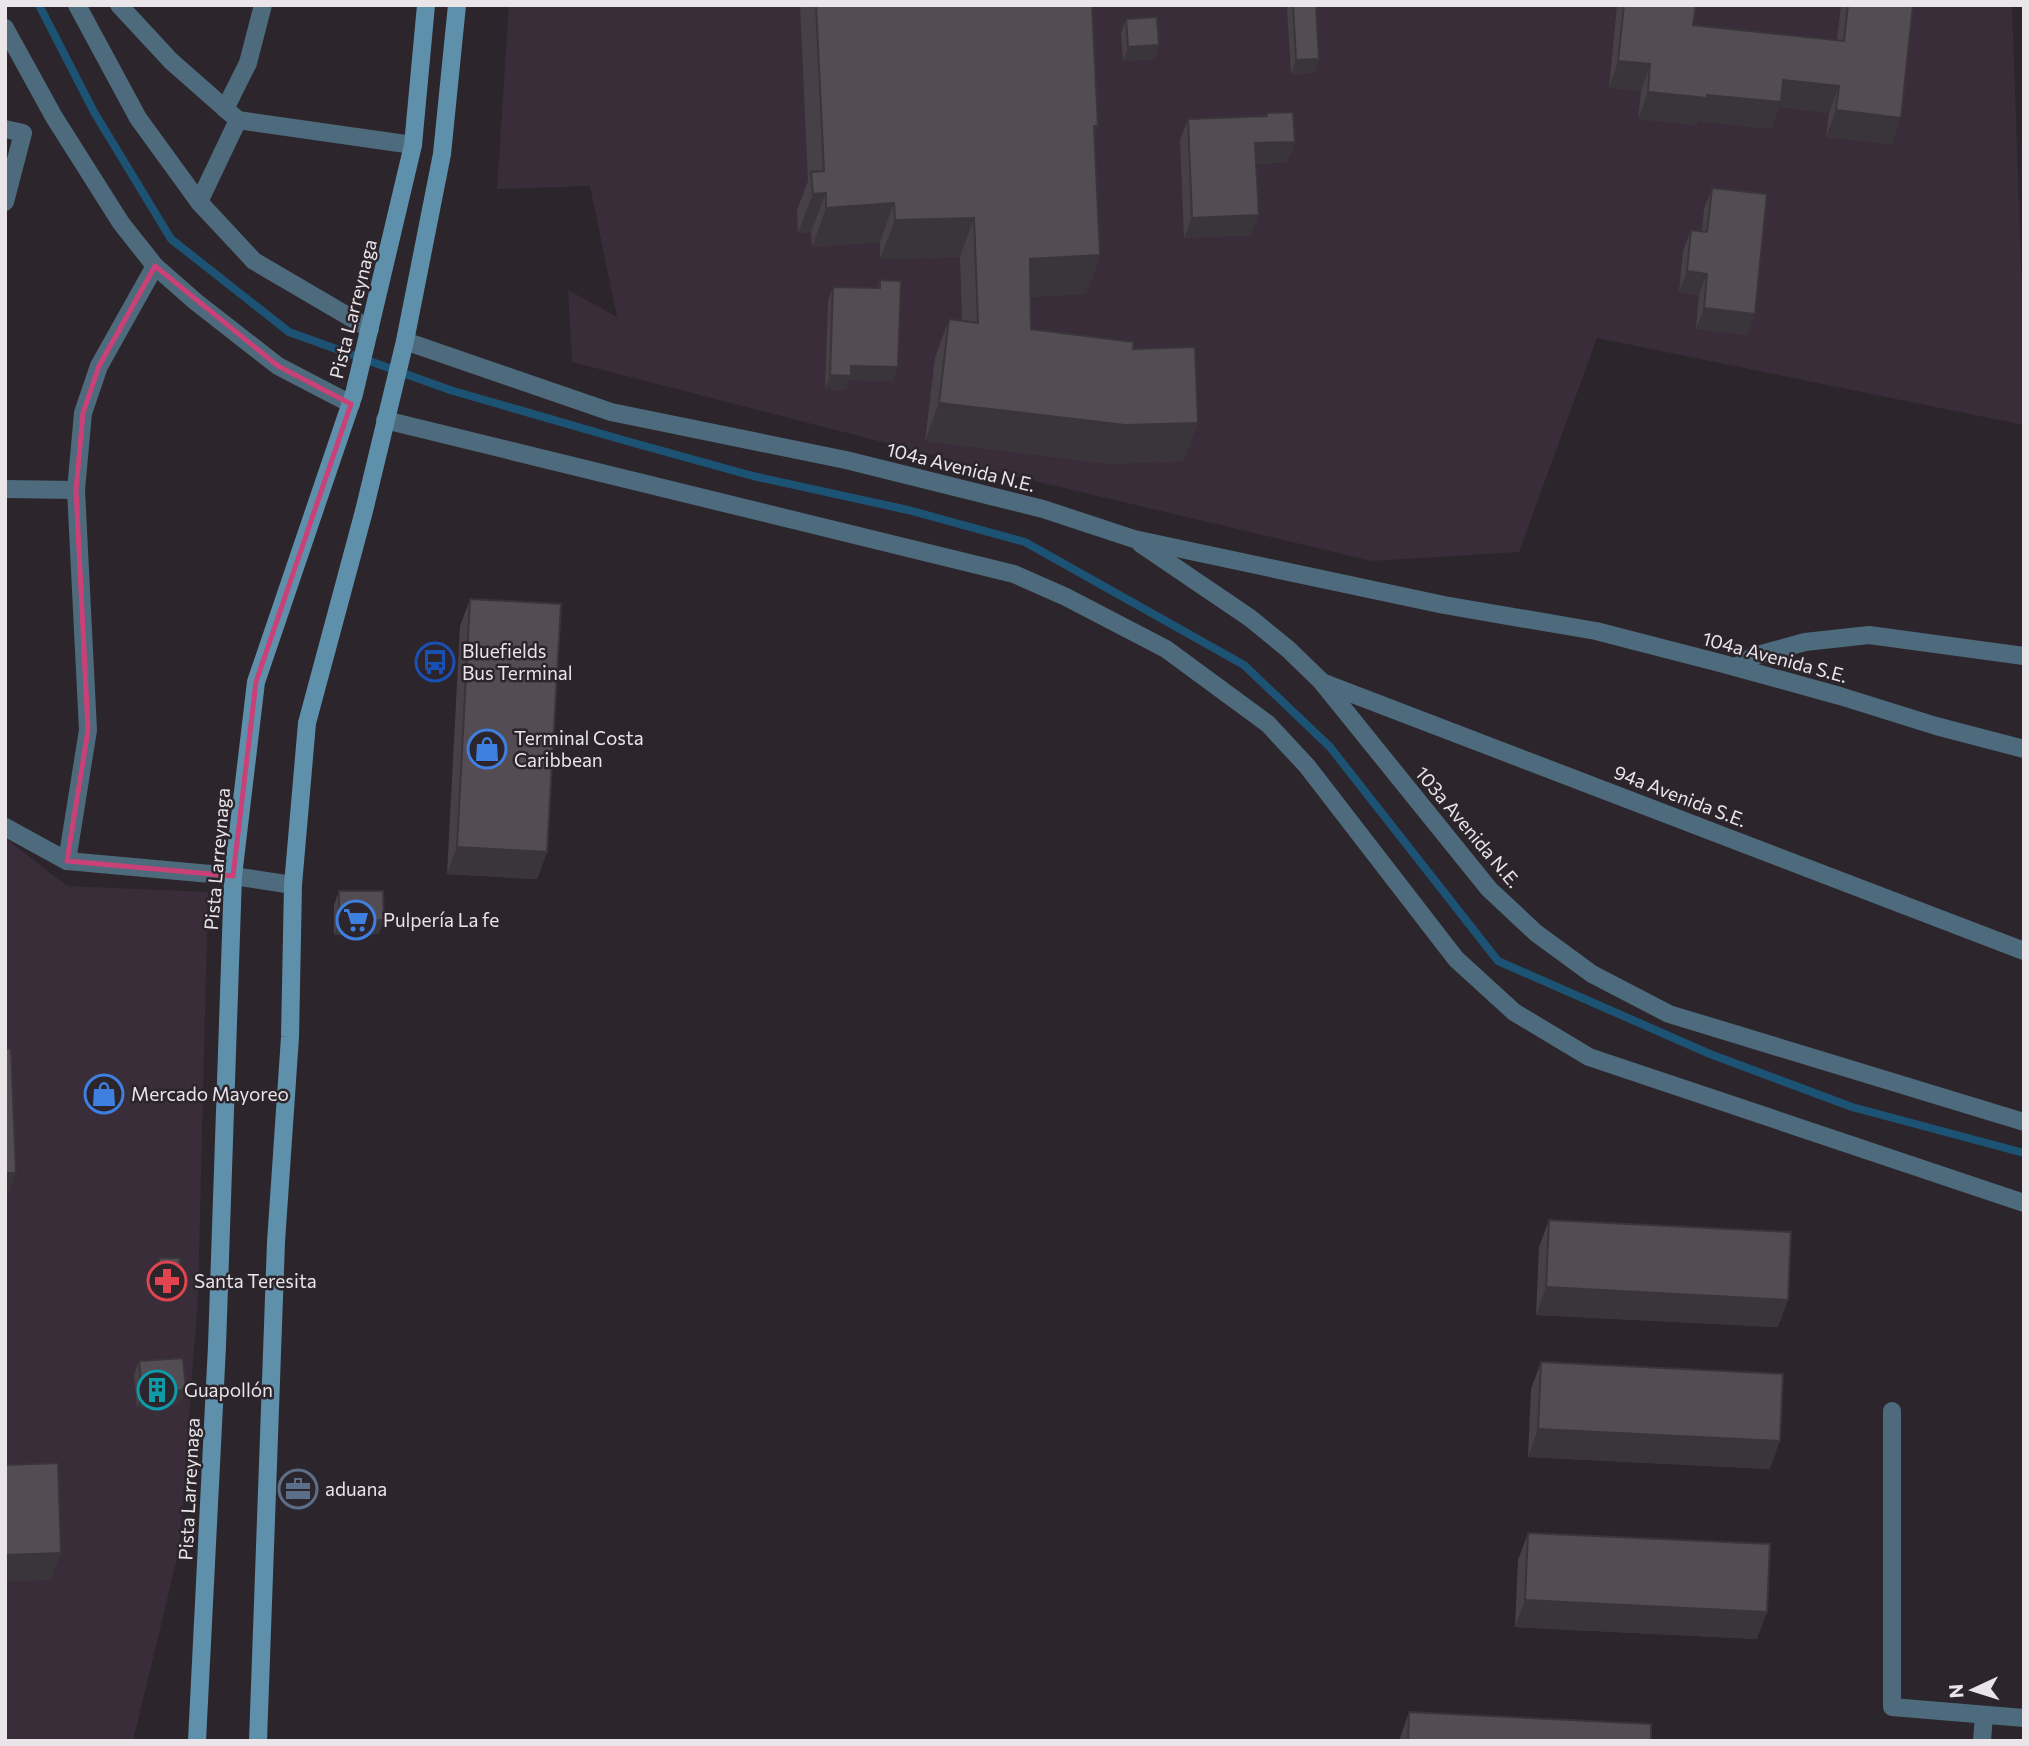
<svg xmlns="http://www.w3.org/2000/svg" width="2029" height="1746" font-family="Commissioner,sans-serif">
	<rect width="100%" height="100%" fill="#2c262c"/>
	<!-- built -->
	<g fill="#382d38">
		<path d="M509 5H2012L2024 350V425L1597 338 1519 552 1372 561 1018 477 572 362 568 290 617 317 590 186 497 189Z"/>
		<path d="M5 838 67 886 208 892 198 1296 179 1550 133 1741H5Z"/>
	</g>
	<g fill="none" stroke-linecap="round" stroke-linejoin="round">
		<!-- stream -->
		<path stroke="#1c5374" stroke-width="8" d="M39 5 94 112 171 239 289 332 450 390 623 440 753 476 908 510 1025 542 1244 665 1330 747 1498 961 1710 1054 1852 1107 2024 1153"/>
		<!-- street -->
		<g stroke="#4d6b7c" stroke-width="18">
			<path d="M77 5 138 118 199 202 254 261 370 329"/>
			<path d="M119 5 171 61 238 120 413 145"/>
			<path d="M5 28 54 117 121 223 155 266 196 302 278 366 351 404"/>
			<path d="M225 109 248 63 263 5"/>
			<path d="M5 129 23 133 5 202"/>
			<path d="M199 202 238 120"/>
			<path d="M405 341 611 412 846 460 1043 509 1134 539 1444 605 1596 631 1720 663 1840 696 1936 726 2024 749"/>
			<path d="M385 420 1014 574 1066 597 1166 649 1268 724 1307 766 1456 959 1514 1012 1589 1057 2024 1203"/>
			<path d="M5 489 76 490"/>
			<path d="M1141 544 1250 618 1288 649 1321 681 1489 889 1536 933 1592 974 1669 1014 2024 1122"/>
			<path d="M1736 667 1754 656 1805 642 1869 635 2024 656"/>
			<path d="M1324 683 2024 951"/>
			<path d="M5 827 67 861 233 876 293 885"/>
			<path d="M67 861 88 730 76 490 83 413 99 366 155 266"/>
			<path d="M1892 1411V1707L2024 1718"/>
			<path d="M1982 1741 1984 1715"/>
		</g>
		<!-- secondary -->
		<g stroke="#5f90ab" stroke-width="18">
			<path d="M197 1741 217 1346 233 876 256 682 354 394 413 145 426 5"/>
			<path d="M258 1741 276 1242 290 1037 293 885 307 723 364 511 405 341 442 154 457 5"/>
		</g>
	</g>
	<!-- wall -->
	<g fill="#474147">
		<path d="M800 5H1092L1098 126 1094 137 1100 255 1086 294 1030 297 1031 329 1133 349 1184 461 1111 464 925 441 935 358 949 319 962 321 960 257 880 259V242L812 247 811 232 798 233 797 210 808 181Z"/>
		<path d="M1288 5H1316L1319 59 1314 73 1291 74 1287 8Z"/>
		<path d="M1617 5H1696L1693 25 1837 40 1841 5H1913L1892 144 1826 137 1829 113 1779 107 1771 129 1698 121 1697 125 1638 119 1641 91 1609 88Z"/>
		<path d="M1126 19 1159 45 1154 59 1123 61 1121 33Z"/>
		<path d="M1267 113 1295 142 1287 162 1256 164 1251 235 1184 238 1180 140 1188 119 1266 116Z"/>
		<path d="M1712 188 1755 314 1747 335 1696 329 1699 295 1679 292 1683 251 1691 230 1702 232 1704 209Z"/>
		<path d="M880 280 893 381 849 380 846 390 825 389 828 301 833 287 877 288Z"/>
		<path d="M470 599 547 852 537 879 447 874 460 626Z"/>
		<path d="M339 891 379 934 334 935V905Z"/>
		<path d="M1549 1220 1778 1327 1536 1315 1539 1247Z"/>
		<path d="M159 1258 180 1291 178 1298 157 1297V1265Z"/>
		<path d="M139 1361 186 1390 180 1404 137 1407 134 1375Z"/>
		<path d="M1541 1362 1770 1469 1528 1457 1531 1389Z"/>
		<path d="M1528 1533 1757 1639 1515 1627 1518 1560Z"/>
		<path d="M1409 1712 1651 1741H1399Z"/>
	</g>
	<!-- shaded-wall -->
	<g fill="#3a353a">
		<path d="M1159 45 1154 59 1123 61 1128 47Z"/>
		<path d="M1319 59 1314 73 1291 74 1296 60Z"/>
		<path d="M1618 61 1650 64 1641 91 1609 88Z"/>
		<path d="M1783 80 1839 86 1829 113 1779 107 1771 129 1698 121 1697 125 1638 119 1648 92 1707 95Z"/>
		<path d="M1836 110 1901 118 1892 144 1826 137Z"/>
		<path d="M1094 126H1098L1084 165Z"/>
		<path d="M1295 142 1287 162 1248 164 1255 143Z"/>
		<path d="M826 193 811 232 798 233 813 194Z"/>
		<path d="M894 203 880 242 812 247 826 208Z"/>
		<path d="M1259 215 1251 235 1184 238 1192 218Z"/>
		<path d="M974 218 960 257 880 259 895 220Z"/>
		<path d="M1100 255 1086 294 1016 298 1030 259Z"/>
		<path d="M1687 271 1707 274 1699 295 1679 292Z"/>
		<path d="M1704 308 1755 314 1747 335 1696 329Z"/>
		<path d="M851 366 898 367 893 381 849 380 846 390 825 389 830 375Z"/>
		<path d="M939 403 1198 423 1184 461 1111 464 925 441Z"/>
		<path d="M457 847 547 852 537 879 447 874Z"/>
		<path d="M384 920 379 934 334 935 339 921Z"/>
		<path d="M5 1173H16L6 1200Z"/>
		<path d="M1546 1287 1788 1300 1778 1327 1536 1315Z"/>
		<path d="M159 1290 180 1291 178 1298 157 1297Z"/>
		<path d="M186 1390 180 1404 137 1407 142 1393Z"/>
		<path d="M1538 1429 1780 1441 1770 1469 1528 1457Z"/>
		<path d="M61 1553 51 1580 5 1582V1555Z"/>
		<path d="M1525 1600 1767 1612 1757 1639 1515 1627Z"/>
	</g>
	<!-- building -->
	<g fill="#534c53" stroke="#3a353a" stroke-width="2">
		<path d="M816 5H1092L1098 126H1094L1100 255 1030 259 1031 329 1134 342 1133 349 1195 347 1198 423 1125 425 939 403 949 319 978 323 974 218 895 220 894 203 826 208V193L813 194 811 172 824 171Z"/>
		<path d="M1293 5H1316L1319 59 1296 60Z"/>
		<path d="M1624 5H1696L1693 25 1844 41 1848 5H1913L1901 118 1836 110 1839 86 1783 80 1781 102 1707 95V98L1648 92 1650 64 1618 61Z"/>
		<path d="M1157 17 1159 45 1128 47 1126 19Z"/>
		<path d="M1293 112 1295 142 1255 143 1259 215 1192 218 1188 119 1267 116V113Z"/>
		<path d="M1712 188 1767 194 1755 314 1704 308 1707 274 1687 271 1691 230 1707 232Z"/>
		<path d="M880 280 901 281 898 367 851 366V376L830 375 833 287 880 288Z"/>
		<path d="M470 599 561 604 547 852 457 847Z"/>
		<path d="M339 891H383L384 920 339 921Z"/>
		<path d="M5 1049H11L16 1173H5Z"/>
		<path d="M1549 1220 1791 1232 1788 1300 1546 1287Z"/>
		<path d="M159 1258H180V1291L159 1290Z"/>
		<path d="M183 1358 186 1390 142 1393 139 1361Z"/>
		<path d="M1541 1362 1783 1374 1780 1441 1538 1429Z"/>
		<path d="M58 1463 61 1553 5 1555V1465Z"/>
		<path d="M1528 1533 1770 1544 1767 1612 1525 1600Z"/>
		<path d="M1409 1712 1651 1724V1741H1408Z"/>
	</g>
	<!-- marked area -->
	<path fill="none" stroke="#ca4177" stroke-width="5" stroke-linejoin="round" d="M155 266 278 366 351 404 256 682 233 876 67 861 88 730 76 490 83 413 99 366Z"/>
	<!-- icons -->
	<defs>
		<symbol id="bus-ring" viewBox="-11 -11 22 22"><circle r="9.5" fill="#2c262c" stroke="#1a4fb4" stroke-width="1.5"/><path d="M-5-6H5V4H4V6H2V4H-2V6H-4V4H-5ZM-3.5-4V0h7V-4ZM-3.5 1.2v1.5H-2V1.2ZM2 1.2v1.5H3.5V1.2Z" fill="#1a4fb4"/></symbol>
		<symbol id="shop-ring" viewBox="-11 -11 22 22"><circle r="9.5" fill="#2c262c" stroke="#3f7fe0" stroke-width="1.5"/><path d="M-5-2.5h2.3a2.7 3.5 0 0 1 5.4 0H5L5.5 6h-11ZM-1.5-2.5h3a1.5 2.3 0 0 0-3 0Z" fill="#3f7fe0"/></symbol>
		<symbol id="supermarket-ring" viewBox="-11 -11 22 22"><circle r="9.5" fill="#2c262c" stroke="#3f7fe0" stroke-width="1.5"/><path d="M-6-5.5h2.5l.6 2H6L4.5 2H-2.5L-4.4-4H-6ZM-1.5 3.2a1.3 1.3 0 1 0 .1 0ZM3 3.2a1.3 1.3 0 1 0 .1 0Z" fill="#3f7fe0"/></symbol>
		<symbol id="pharmacy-ring" viewBox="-11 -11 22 22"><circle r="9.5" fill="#2c262c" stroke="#e0444e" stroke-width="1.5"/><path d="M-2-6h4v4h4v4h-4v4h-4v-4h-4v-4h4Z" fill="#e0444e"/></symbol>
		<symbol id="building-ring" viewBox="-11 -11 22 22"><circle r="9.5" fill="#2c262c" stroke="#0f9aa8" stroke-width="1.5"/><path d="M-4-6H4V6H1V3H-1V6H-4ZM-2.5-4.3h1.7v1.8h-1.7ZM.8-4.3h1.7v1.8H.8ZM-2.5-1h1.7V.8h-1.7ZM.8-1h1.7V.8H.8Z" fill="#0f9aa8"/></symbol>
		<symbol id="office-ring" viewBox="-11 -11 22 22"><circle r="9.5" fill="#2c262c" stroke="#5c6f8a" stroke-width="1.5"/><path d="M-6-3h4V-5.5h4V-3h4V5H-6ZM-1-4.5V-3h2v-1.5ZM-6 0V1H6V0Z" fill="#5c6f8a"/></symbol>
	</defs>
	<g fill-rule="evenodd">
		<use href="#bus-ring" x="413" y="640" width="44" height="44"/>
		<use href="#shop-ring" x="465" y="727" width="44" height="44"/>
		<use href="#supermarket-ring" x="334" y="898" width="44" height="44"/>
		<use href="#shop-ring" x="82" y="1072" width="44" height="44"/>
		<use href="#pharmacy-ring" x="145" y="1259" width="44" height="44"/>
		<use href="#building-ring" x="135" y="1368" width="44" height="44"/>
		<use href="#office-ring" x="276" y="1467" width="44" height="44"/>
	</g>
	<g text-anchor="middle" stroke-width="5" stroke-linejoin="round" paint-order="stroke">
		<!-- street labels -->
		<g font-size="19" fill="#e9e5e9" stroke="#2c262c">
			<text transform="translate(353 309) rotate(-76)" y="7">Pista Larreynaga</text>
			<text transform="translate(961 467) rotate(14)" y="7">104a Avenida N.E.</text>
			<text transform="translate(1775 657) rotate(15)" y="7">104a Avenida S.E.</text>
			<text transform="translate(1680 796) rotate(21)" y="7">94a Avenida S.E.</text>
			<text transform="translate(1468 827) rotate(50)" y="7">103a Avenida N.E.</text>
			<text transform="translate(217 859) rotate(-85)" y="7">Pista Larreynaga</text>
			<text transform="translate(189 1489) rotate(-87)" y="7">Pista Larreynaga</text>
		</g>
		<!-- poi labels -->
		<g font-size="19" fill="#e9e5e9" stroke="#2c262c" text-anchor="start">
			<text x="462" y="658">Bluefields<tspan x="462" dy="22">Bus Terminal</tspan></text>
			<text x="514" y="745">Terminal Costa<tspan x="514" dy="22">Caribbean</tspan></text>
			<text x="383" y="927">Pulpería La fe</text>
			<text x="131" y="1101">Mercado Mayoreo</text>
			<text x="194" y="1288">Santa Teresita</text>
			<text x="184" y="1397">Guapollón</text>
			<text x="325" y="1496">aduana</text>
		</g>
	</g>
	<!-- border -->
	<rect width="2029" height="1746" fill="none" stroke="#e9e5e9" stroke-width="14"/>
	<!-- north arrow -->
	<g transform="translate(1973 1690) rotate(266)" stroke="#2c262c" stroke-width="5" paint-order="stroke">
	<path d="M0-5L12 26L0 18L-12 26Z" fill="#e9e5e9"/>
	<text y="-10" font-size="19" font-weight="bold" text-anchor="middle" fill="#e9e5e9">N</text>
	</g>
</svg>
